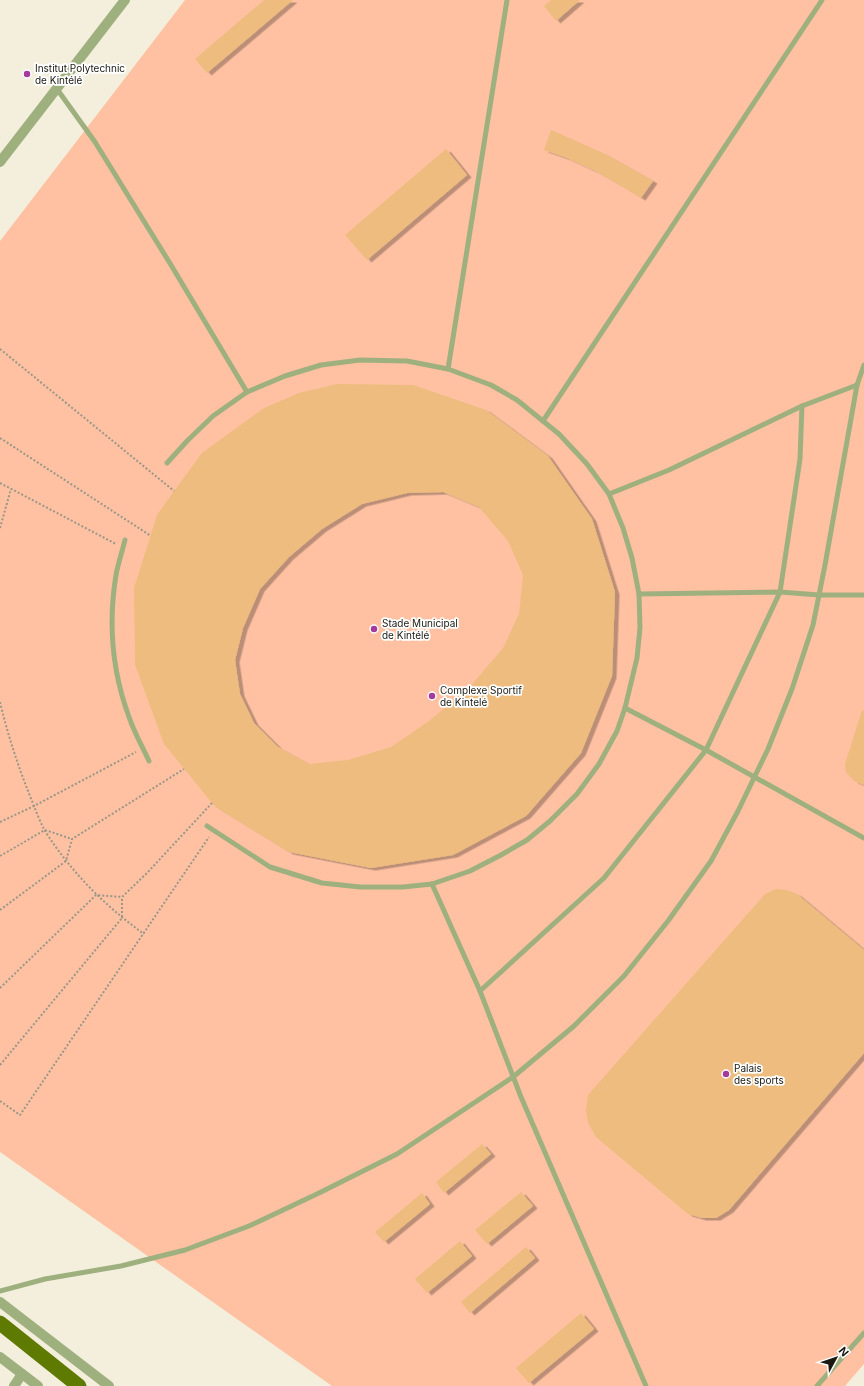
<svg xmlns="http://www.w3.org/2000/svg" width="864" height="1386" font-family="Inter,sans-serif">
	<defs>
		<filter id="shadow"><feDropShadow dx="4.5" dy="2.5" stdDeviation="0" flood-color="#0004"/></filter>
	</defs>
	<rect width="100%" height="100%" fill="#f3efdc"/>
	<!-- green -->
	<path fill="#ffc1a2" d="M185 0H864V1364L845 1386H332L0 1152V241Z"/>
	<!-- building -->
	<g fill="#edbc7e" fill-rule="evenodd" filter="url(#shadow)">
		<path d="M264 0H293L207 73 195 59Z"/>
		<path d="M551 0H580L556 21 544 6Z"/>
		<path d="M551 130 605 154 653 181 641 198 620 185 595 171 567 158 544 150Z"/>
		<path d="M446 149 467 175 367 260 345 235Z"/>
		<path d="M337 384 413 385 486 410 548 456 592 519 615 592 612 676 581 753 526 816 453 855 371 868 289 852 217 808 212 803 164 744 135 665 134 588 157 515 174 491 202 453 264 408 299 393ZM443 492 479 507 508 541 523 575 519 614 503 648 469 688 429 721 391 747 348 760 309 764 278 747 254 723 240 694 235 660 243 628 260 589 289 557 322 529 362 504 407 493Z"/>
		<path d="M862 710 864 711V785L854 781 846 772 845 764Z"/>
		<path d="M776 889 787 890 797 894 864 950V1053L729 1210 716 1218H702L688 1214 596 1137 588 1123 586 1110 588 1095 765 894Z"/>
		<path d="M482 1144 491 1154 444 1193 436 1182Z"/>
		<path d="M521 1192 533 1206 487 1244 475 1230Z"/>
		<path d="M422 1193 430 1204 384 1242 375 1232Z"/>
		<path d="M460 1241 472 1256 427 1293 415 1279Z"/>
		<path d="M526 1247 535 1258 470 1313 461 1302Z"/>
		<path d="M581 1313 594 1329 529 1383 516 1368Z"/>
	</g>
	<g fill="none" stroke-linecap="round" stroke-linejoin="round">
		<!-- path -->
		<g stroke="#999788" stroke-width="2" stroke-dasharray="2 2" stroke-linecap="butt">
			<path d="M0 349 174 491"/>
			<path d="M0 438 151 536"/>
			<path d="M0 483 116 544"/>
			<path d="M0 528 11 489"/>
			<path d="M0 702C8 736 19 769 32 801 36 811 40 822 45 831 71 872 105 906 144 934"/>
			<path d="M0 822 34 806 136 752"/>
			<path d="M0 856 45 830 72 839"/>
			<path d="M0 910 66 861 72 839 184 769"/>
			<path d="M0 988 96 895 122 897 147 873 212 803"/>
			<path d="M0 1065 122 918V897"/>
			<path d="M0 1101 20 1115 209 837"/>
		</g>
		<!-- service -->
		<g stroke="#9fb07f" stroke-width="5">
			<path d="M57 89 95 142 171 265 247 392"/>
			<path d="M448 369 507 0"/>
			<path d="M543 421 822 0"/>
			<path d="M167 463 188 440 213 416 247 392 285 376 321 365 360 360 407 361 448 369 491 385 517 400 559 434 587 464 609 494 623 528 632 558 639 594 640 628 637 658 625 708 617 731 599 764 577 794 550 821 527 840 501 855 470 871 432 884 403 887H360L322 883 270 867 207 826"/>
			<path d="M609 494 669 470 802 406 857 385"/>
			<path d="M125 540C122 552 118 564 116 575 108 624 112 671 129 717 134 732 142 746 149 761"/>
			<path d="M639 594 780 592 819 595H864"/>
			<path d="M625 708 706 750 864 838"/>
			<path d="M432 884 480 991 521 1097 646 1386"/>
			<path d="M480 991 604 878 706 750 780 592 800 459 802 406"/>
			<path d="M0 1291 45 1279 121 1266 185 1250 249 1226 319 1193 397 1154 513 1077 574 1026 624 976 668 921 711 861 738 811 768 749 792 689 813 625 825 565 857 385 864 365"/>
			<path d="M817 1386 864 1333"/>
		</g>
		<!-- minor -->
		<g stroke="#9fb07f" stroke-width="10">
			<path d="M0 162 125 0"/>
			<path d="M0 1302 109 1386"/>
			<path d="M0 1357 38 1386"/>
			<path d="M14 1386 22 1374"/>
		</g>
		<!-- primary -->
		<path stroke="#5e7a00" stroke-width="15" d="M0 1323 79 1386"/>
	</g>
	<!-- markers -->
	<g fill="#a33a9c" stroke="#fff" stroke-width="1.5">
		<circle cx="27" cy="74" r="4"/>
		<circle cx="374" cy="629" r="4"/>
		<circle cx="432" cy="696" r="4"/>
		<circle cx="726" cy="1074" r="4"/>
	</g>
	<g text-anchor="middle" stroke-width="3.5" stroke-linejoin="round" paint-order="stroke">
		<!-- poi labels -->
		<g font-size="10" fill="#191811" stroke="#fff" text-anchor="start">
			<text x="35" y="72">Institut Polytechnic<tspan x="35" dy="12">de Kintélé</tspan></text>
			<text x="382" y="627">Stade Municipal<tspan x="382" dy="12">de Kintélé</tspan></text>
			<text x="440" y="694">Complexe Sportif<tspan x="440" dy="12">de Kintelé</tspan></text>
			<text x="734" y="1072">Palais<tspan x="734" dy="12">des sports</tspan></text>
		</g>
	</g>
	<!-- north arrow -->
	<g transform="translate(836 1358) rotate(50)" stroke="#ffffff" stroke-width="3" paint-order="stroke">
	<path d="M0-3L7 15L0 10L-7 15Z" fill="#191811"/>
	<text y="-6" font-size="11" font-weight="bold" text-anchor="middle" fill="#191811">N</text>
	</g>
</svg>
